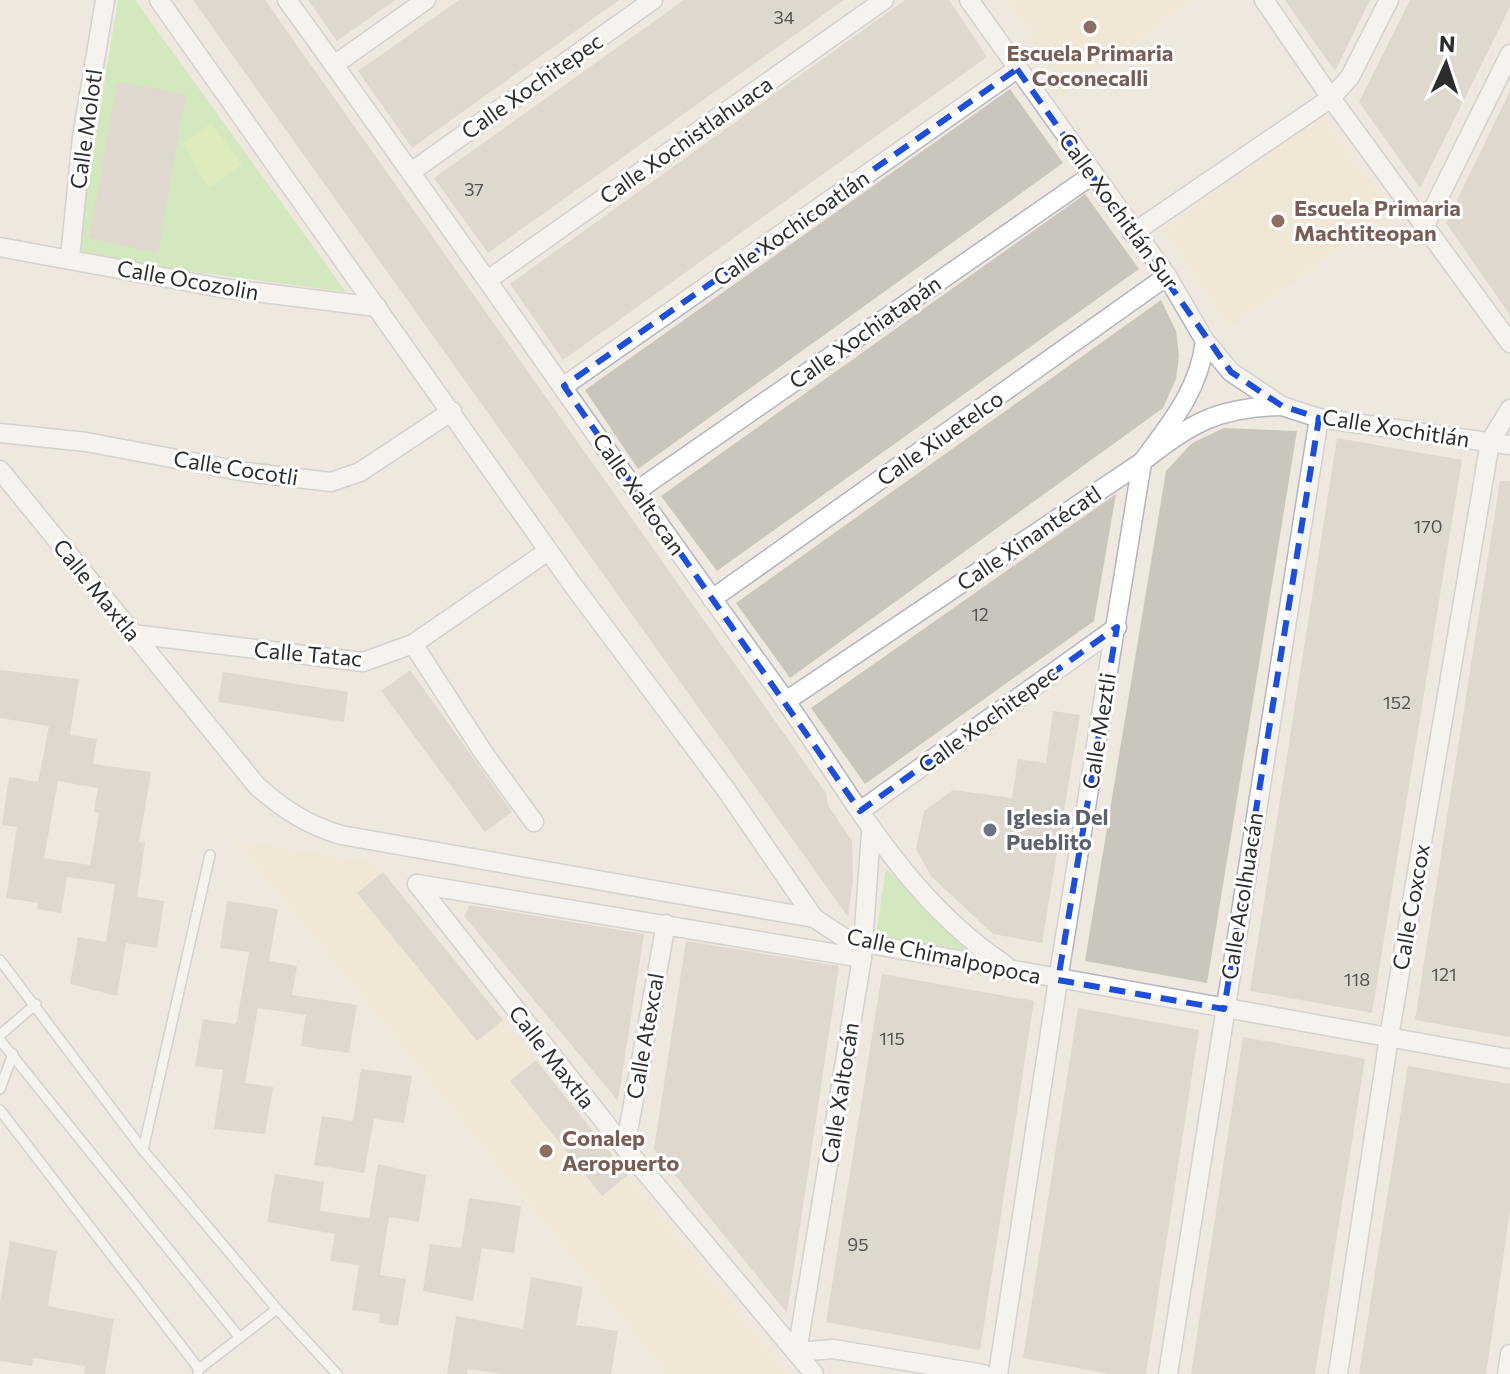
<svg xmlns="http://www.w3.org/2000/svg" width="1510" height="1374" font-family="Commissioner,sans-serif">
	<rect width="100%" height="100%" fill="#efe8df"/>
	<!-- education -->
	<g fill="#f1e6ce">
		<path d="M1005 0H1194L1061 96 1047 78 1056 71Z"/>
		<path d="M1319 110 1392 212 1228 329 1164 230 1267 155 1265 149Z"/>
		<path d="M233 839 377 864 788 1374H666Z"/>
	</g>
	<!-- green -->
	<g fill="#b3e899">
		<path d="M118 0H135L346 292 76 256Z"/>
		<path d="M886 869 984 956 876 935Z"/>
	</g>
	<!-- pitch -->
	<path fill="#c8f094" d="M212 123 242 165 209 188 182 143Z"/>
	<!-- building -->
	<g fill="#cbc6bd" fill-rule="evenodd">
		<path d="M193 0H265L826 793 828 805 852 841 853 880 848 917Z"/>
		<path d="M308 0H395L337 41Z"/>
		<path d="M459 0H619L412 148 358 71Z"/>
		<path d="M684 0H844L488 253 434 178Z"/>
		<path d="M905 0H949L987 57 563 360 510 284Z"/>
		<path d="M1285 0H1370L1335 71 1312 39Z"/>
		<path d="M1410 0H1510V7L1420 188 1359 102Z"/>
		<path d="M117 82 186 94 158 253 89 238Z"/>
		<path d="M1010 89 1063 163 638 469 585 390Z"/>
		<path d="M1510 91V315L1446 223Z"/>
		<path d="M1085 194 1139 269 717 571 661 496Z"/>
		<path d="M1161 300 1176 331 1179 355 1176 379 1163 408 790 678 736 603Z"/>
		<path d="M1224 428 1297 431 1207 983 1085 961 1166 471 1192 443Z"/>
		<path d="M1337 438 1462 460 1372 1013 1250 991Z"/>
		<path d="M1500 481H1510V1037L1415 1020Z"/>
		<path d="M1116 494 1094 621 865 784 811 708Z"/>
		<path d="M0 670 79 679 70 735 97 739 93 764 151 772 139 842 145 843 137 897 164 901 157 948 126 943 117 996 70 984 78 937 106 942 115 884 67 877 61 913 37 909 38 903 6 898 17 827 2 825 9 777 38 782 49 726 0 718ZM58 781 98 788 94 812 99 813 90 865 44 858Z"/>
		<path d="M410 670 512 812 485 832 381 691Z"/>
		<path d="M223 672 348 692 344 722 218 702Z"/>
		<path d="M1053 711 1080 715 1042 943 993 934 931 876 916 849 924 811 953 790 1012 798 1018 759 1046 763Z"/>
		<path d="M383 872 503 1020 477 1041 357 893Z"/>
		<path d="M227 901 278 909 269 961 297 966 292 995 357 1005 349 1053 301 1046 306 1015 258 1008 245 1083 273 1087 265 1134 214 1129 223 1070 195 1066 203 1019 235 1024 237 1021 249 952 220 948Z"/>
		<path d="M470 905 644 934 618 1101 464 916Z"/>
		<path d="M686 941 839 966 787 1313 654 1149Z"/>
		<path d="M882 974 1034 1001 980 1350 826 1322Z"/>
		<path d="M1078 1008 1199 1030 1146 1374H1110L1023 1358Z"/>
		<path d="M1243 1037 1365 1059 1315 1374H1191Z"/>
		<path d="M536 1060 628 1175 602 1196 510 1081Z"/>
		<path d="M1408 1066 1510 1084V1211L1486 1374H1359Z"/>
		<path d="M361 1069 412 1076 404 1123 374 1119 364 1173 314 1165 322 1116 353 1121Z"/>
		<path d="M378 1164 426 1175 419 1222 389 1217 380 1275 406 1279 398 1326 379 1323 380 1314 352 1310 359 1265 330 1261 335 1234 267 1222 275 1174 324 1182 320 1211 369 1218Z"/>
		<path d="M469 1198 521 1206 514 1253 482 1248 473 1301 423 1291 430 1244 461 1248Z"/>
		<path d="M10 1241 57 1251 48 1306 114 1319 105 1374H84L85 1366 33 1358 32 1366 0 1361V1302Z"/>
		<path d="M531 1277 583 1287 576 1325 618 1331 611 1374H503L468 1369 467 1374H447L456 1316 523 1329Z"/>
	</g>
	<g fill="none" stroke-linecap="round" stroke-linejoin="round">
		<defs>
			<g id="service">
				<path d="M0 960 143 1150 277 1309 337 1374"/>
				<path d="M0 1035 36 1004"/>
				<path d="M0 1040 240 1338"/>
				<path d="M0 1089 13 1054"/>
				<path d="M0 1110 199 1369"/>
				<path d="M143 1150 210 855"/>
				<path d="M198 1374 199 1369 277 1309"/>
			</g>
			<g id="minor">
				<path d="M159 0 572 584 727 791 814 918"/>
				<path d="M287 0C452 227 610 458 775 686 846 784 900 895 1004 964"/>
				<path d="M969 0 1167 276 1205 341 1231 372 1282 406 1319 418 1510 445"/>
				<path d="M1264 0 1331 98 1510 343"/>
				<path d="M334 65 426 0"/>
				<path d="M411 172 653 0"/>
				<path d="M1424 227 1510 54"/>
				<path d="M1133 233 1331 98 1350 77 1389 0"/>
				<path d="M0 247 222 288 377 307"/>
				<path d="M70 258 82 137 105 0"/>
				<path d="M489 279 884 0"/>
				<path d="M564 386 1017 69"/>
				<path d="M0 433 86 442 246 472 331 482 360 472 452 411"/>
				<path d="M0 470 257 786C283 809 307 825 341 835L814 918 843 937 864 943 1510 1059"/>
				<path d="M638 490 1092 175"/>
				<path d="M712 599 1167 276"/>
				<path d="M132 634 363 662 413 644 548 551"/>
				<path d="M413 644 485 755 534 822"/>
				<path d="M786 701 1142 462C1190 423 1219 407 1282 406"/>
				<path d="M860 811 1117 627"/>
				<path d="M871 832 862 958 797 1352 833 1349 983 1374"/>
				<path d="M417 884 625 1148 814 1374"/>
				<path d="M417 884 862 958"/>
				<path d="M625 1148 666 924"/>
				<path d="M998 1374 1058 980 1142 462C1171 423 1199 390 1205 341"/>
				<path d="M1168 1374 1319 418"/>
				<path d="M1338 1374 1389 1037 1490 442 1510 409"/>
				<path d="M1507 1374 1510 1354"/>
			</g>
		</defs>
		<!-- service casing -->
		<use href="#service" stroke="#b3b5c1" stroke-width="12"/>
		<!-- minor casing -->
		<use href="#minor" stroke="#b3b5c1" stroke-width="21"/>
		<!-- service -->
		<use href="#service" stroke="#fff" stroke-width="9"/>
		<!-- minor -->
		<use href="#minor" stroke="#fff" stroke-width="18"/>
	</g>
	<!-- marked area -->
	<path d="M0 0H1510V1374H0ZM1017 69 1231 372 1282 406 1319 418 1224 1009 1058 980 1117 627 860 811 564 386Z" fill="#efe8df" fill-opacity=".55" fill-rule="evenodd"/>
	<path fill="none" stroke="#1d4ed8" stroke-width="6" stroke-dasharray="16 10" stroke-linejoin="round" d="M1017 69 1231 372 1282 406 1319 418 1224 1009 1058 980 1117 627 860 811 564 386Z"/>
	<!-- markers -->
	<g fill="#8d6e63" stroke="#fff" stroke-width="3">
		<circle cx="1090" cy="27" r="8"/>
		<circle cx="1278" cy="221" r="8"/>
		<circle cx="546" cy="1151" r="8"/>
	</g>
	<circle fill="#6b7280" stroke="#fff" stroke-width="3" cx="990" cy="830" r="8"/>
	<g text-anchor="middle" stroke-width="6" stroke-linejoin="round" paint-order="stroke">
		<!-- number labels -->
		<g font-size="18" fill="#545351">
			<text x="784" y="24">34</text>
			<text x="474" y="196">37</text>
			<text x="1428" y="533">170</text>
			<text x="980" y="621">12</text>
			<text x="1397" y="709">152</text>
			<text x="1444" y="981">121</text>
			<text x="1357" y="986">118</text>
			<text x="892" y="1045">115</text>
			<text x="858" y="1251">95</text>
		</g>
		<!-- education labels -->
		<g font-size="22" font-weight="bold" fill="#785e54" stroke="#fff" text-anchor="start">
			<text x="1090" y="61" text-anchor="middle">Escuela Primaria<tspan x="1090" dy="25">Coconecalli</tspan></text>
			<text x="1294" y="216">Escuela Primaria<tspan x="1294" dy="25">Machtiteopan</tspan></text>
			<text x="562" y="1146">Conalep<tspan x="562" dy="25">Aeropuerto</tspan></text>
		</g>
		<!-- street labels -->
		<g font-size="22" fill="#2d2d2d" stroke="#fff">
			<text transform="translate(532 86) rotate(-35)" y="8">Calle Xochitepec</text>
			<text transform="translate(86 129) rotate(-82)" y="8">Calle Molotl</text>
			<text transform="translate(686 140) rotate(-35)" y="8">Calle Xochistlahuaca</text>
			<text transform="translate(1119 211) rotate(54)" y="8">Calle Xochitlán Sur</text>
			<text transform="translate(791 228) rotate(-35)" y="8">Calle Xochicoatlán</text>
			<text transform="translate(188 280) rotate(10)" y="8">Calle Ocozolin</text>
			<text transform="translate(865 332) rotate(-35)" y="8">Calle Xochiatapán</text>
			<text transform="translate(1396 428) rotate(9)" y="8">Calle Xochitlán</text>
			<text transform="translate(940 438) rotate(-35)" y="8">Calle Xiuetelco</text>
			<text transform="translate(236 468) rotate(9)" y="8">Calle Cocotli</text>
			<text transform="translate(639 494) rotate(55)" y="8">Calle Xaltocan</text>
			<text transform="translate(1029 538) rotate(-34)" y="8">Calle Xinantécatl</text>
			<text transform="translate(97 590) rotate(51)" y="8">Calle Maxtla</text>
			<text transform="translate(308 654) rotate(5)" y="8">Calle Tatac</text>
			<text transform="translate(988 719) rotate(-36)" y="8">Calle Xochitepec</text>
			<text transform="translate(1099 731) rotate(-81)" y="8">Calle Meztli</text>
			<text transform="translate(1242 896) rotate(-81)" y="8">Calle Acolhuacán</text>
			<text transform="translate(1411 907) rotate(-80)" y="8">Calle Coxcox</text>
			<text transform="translate(944 956) rotate(12)" y="8">Calle Chimalpopoca</text>
			<text transform="translate(645 1036) rotate(-80)" y="8">Calle Atexcal</text>
			<text transform="translate(552 1057) rotate(52)" y="8">Calle Maxtla</text>
			<text transform="translate(840 1093) rotate(-81)" y="8">Calle Xaltocán</text>
		</g>
		<!-- worship labels -->
		<g font-size="22" font-weight="bold" fill="#5b616d" stroke="#fff" text-anchor="start">
			<text x="1006" y="825">Iglesia Del<tspan x="1006" dy="25">Pueblito</tspan></text>
		</g>
	</g>
	<!-- north arrow -->
	<g transform="translate(1446 64) rotate(3)" stroke="#ffffff" stroke-width="6" paint-order="stroke">
	<path d="M0-6L14 30L0 20L-14 30Z" fill="#2d2d2d"/>
	<text y="-12" font-size="22" font-weight="bold" text-anchor="middle" fill="#2d2d2d">N</text>
	</g>
</svg>
